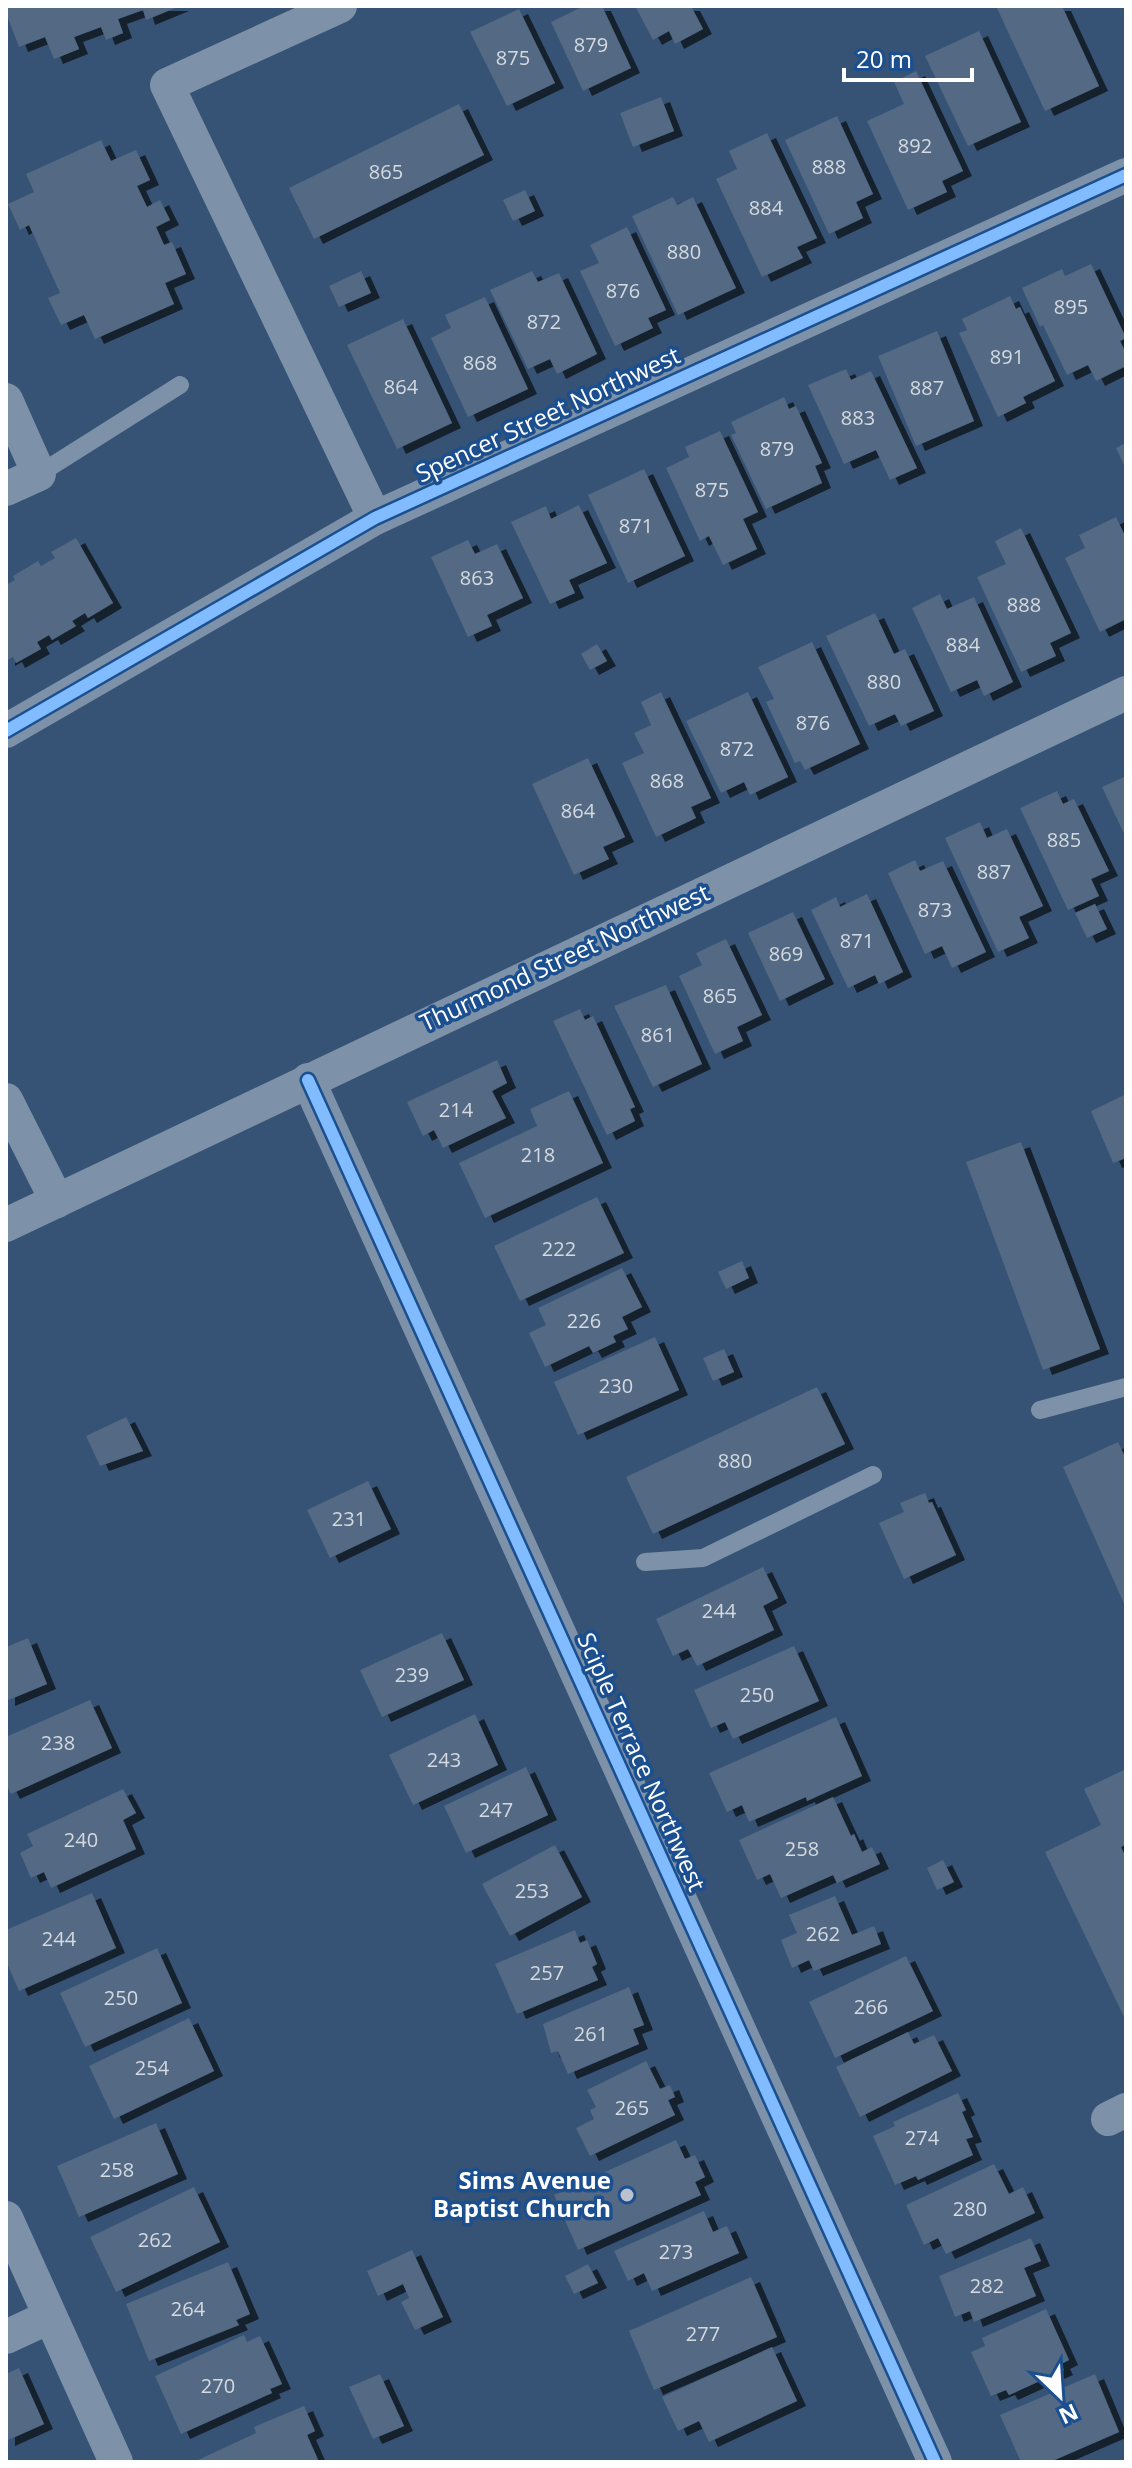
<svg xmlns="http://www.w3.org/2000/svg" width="1132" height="2468" font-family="'Open Sans',sans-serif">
	<defs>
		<filter id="shadow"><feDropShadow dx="9" dy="5" stdDeviation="0" flood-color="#0009"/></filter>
	</defs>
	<rect width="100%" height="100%" fill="#365274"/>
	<!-- building -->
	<g fill="#526984" filter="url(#shadow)">
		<path d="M6 6H180L146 20 143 10 118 19 123 33 106 40 101 27 74 37 79 49 54 59 45 37 19 47 6 13Z"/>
		<path d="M584 6H602L631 68 583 91 551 22Z"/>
		<path d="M635 6H691L703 29 675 44 669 31 653 40Z"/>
		<path d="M996 6H1062L1099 86 1045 111Z"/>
		<path d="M519 9 555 83 507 106 470 32Z"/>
		<path d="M979 31 1021 122 968 146 925 56Z"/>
		<path d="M916 71 963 171 942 181 947 192 908 210 867 121 904 104 894 82Z"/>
		<path d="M661 97 674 131 633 147 620 113Z"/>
		<path d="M459 104 484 155 314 239 289 188Z"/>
		<path d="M837 116 873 194 856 202 863 218 829 234 785 140Z"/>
		<path d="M767 133 817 238 797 247 803 258 762 277 716 179 737 169 729 151Z"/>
		<path d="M101 140 111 161 136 150 150 180 137 186 147 207 160 200 170 220 156 227 164 245 172 242 186 274 165 283 174 304 95 339 84 315 61 325 48 298 60 293 29 225 20 230 8 204 34 192 26 174Z"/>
		<path d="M525 190 535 211 513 221 503 200Z"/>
		<path d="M673 197 677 205 693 197 736 288 678 315 632 216Z"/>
		<path d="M627 227 666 310 648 318 653 328 615 346 580 271 599 263 590 245Z"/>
		<path d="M1091 264 1126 338 1120 341 1126 353V366L1096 381 1088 365 1067 375 1043 325 1040 327 1022 288 1062 269 1065 276Z"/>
		<path d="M361 271 371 293 339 307 329 286Z"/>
		<path d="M532 271 538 282 559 273 597 354 557 374 550 359 528 369 490 290Z"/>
		<path d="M1010 296 1016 309 1020 307 1055 381 1023 397 1026 403 998 417 959 333 967 330 962 319Z"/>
		<path d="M485 297 528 389 468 417 431 338 451 328 445 315Z"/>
		<path d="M403 319 452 423 397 449 347 345Z"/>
		<path d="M937 331 974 421 916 446 878 356Z"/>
		<path d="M846 369 851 380 871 371 917 468 890 480 876 450 844 464 808 385Z"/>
		<path d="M784 397 789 409 796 406 822 463 815 466 822 483 766 509 731 435 736 433 731 422Z"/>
		<path d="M720 431 758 512 743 519 757 549 723 565 709 536 700 541 666 468 689 457 685 447Z"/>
		<path d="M1126 443V469L1116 448Z"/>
		<path d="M644 469 685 556 628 583 588 495Z"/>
		<path d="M579 505 607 563 569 580 575 593 550 604 511 522 546 506 551 519Z"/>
		<path d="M1116 517 1126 538V619L1100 632 1065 558 1085 548 1079 535Z"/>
		<path d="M1021 528 1071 633 1050 643 1056 656 1021 672 977 577 1006 564 995 541Z"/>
		<path d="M76 538 113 603 88 618 85 613 72 621 76 626 52 640 49 635 37 642 41 649 16 663 13 657 6 661V585L15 580 13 576 38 561 41 566 55 558 51 552Z"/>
		<path d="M468 540 475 554 497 544 523 598 487 615 492 626 468 637 431 557Z"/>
		<path d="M940 594 947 609 974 597 1013 682 984 696 977 680 951 692 912 608Z"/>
		<path d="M875 613 894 654 905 649 934 711 901 726 895 714 869 726 826 636Z"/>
		<path d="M812 642 860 744 805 770 800 761 795 763 766 702 774 699 758 667Z"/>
		<path d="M597 644 607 661 590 670 581 654Z"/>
		<path d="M661 692 711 798 691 807 696 818 656 837 622 763 644 753 634 733 651 725 641 702Z"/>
		<path d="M748 692 788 777 750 795 744 782 721 793 686 721Z"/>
		<path d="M588 758 625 837 603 847 609 859 574 875 532 784Z"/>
		<path d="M1126 776V838L1102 787Z"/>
		<path d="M1057 791 1063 804 1074 799 1109 871 1091 879 1099 896 1068 910 1020 808Z"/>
		<path d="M980 822 987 838 1007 829 1043 906 1019 917 1029 938 998 952 945 838Z"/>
		<path d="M915 860 920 871 943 861 986 952 952 968 942 946 925 954 888 873Z"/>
		<path d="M867 894 903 972 879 984 875 975 848 988 811 910 836 897 840 907Z"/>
		<path d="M1095 904 1107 929 1087 938 1075 913Z"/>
		<path d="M793 912 825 979 780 1001 748 933Z"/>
		<path d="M726 939 762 1015 737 1027 743 1041 715 1054 679 976 702 965 696 953Z"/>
		<path d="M666 985 702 1064 653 1087 614 1006Z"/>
		<path d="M580 1009 585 1020 593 1016 635 1107 630 1109 635 1121 607 1135 553 1021Z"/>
		<path d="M497 1060 507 1083 492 1091 506 1118 443 1148 434 1130 423 1136 407 1102Z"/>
		<path d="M569 1091 603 1163 485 1218 459 1163 537 1126 530 1109Z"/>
		<path d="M1126 1094V1158L1113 1163 1091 1111Z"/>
		<path d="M1021 1142 1100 1349 1043 1370 966 1162Z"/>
		<path d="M597 1197 624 1253 520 1301 494 1246Z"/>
		<path d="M742 1261 749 1278 726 1289 718 1272Z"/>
		<path d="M622 1268 642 1307 622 1317 628 1329 613 1336 616 1342 593 1353 589 1346 545 1367 529 1333 546 1325 538 1308Z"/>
		<path d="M655 1337 679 1390 578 1435 554 1382Z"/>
		<path d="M724 1349 734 1372 713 1381 703 1358Z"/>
		<path d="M817 1387 845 1444 653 1534 626 1477Z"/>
		<path d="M126 1417 143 1451 100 1466 86 1436Z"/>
		<path d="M1118 1442 1126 1459V1608L1063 1467Z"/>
		<path d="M368 1481 391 1529 330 1558 307 1510Z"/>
		<path d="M925 1493 929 1503 932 1502 956 1555 904 1579 879 1523 904 1512 900 1503Z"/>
		<path d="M763 1567 778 1598 763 1606 774 1630 697 1666 688 1649 673 1656 656 1619Z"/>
		<path d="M442 1633 464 1680 382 1717 360 1670Z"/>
		<path d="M28 1638 47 1684 6 1701V1647Z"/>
		<path d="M794 1646 819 1701 733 1739 725 1722 711 1728 694 1690Z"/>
		<path d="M90 1700 112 1748 11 1794 6 1784V1737Z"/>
		<path d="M475 1714 498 1765 413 1805 389 1755Z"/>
		<path d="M836 1717 862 1776 807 1801 806 1797 749 1822 742 1805 727 1812 709 1773Z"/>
		<path d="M526 1767 548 1815 466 1853 444 1806Z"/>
		<path d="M1126 1769V1844L1121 1847 1126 1858V2021L1045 1852 1101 1825 1084 1789Z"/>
		<path d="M123 1789 136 1813 123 1820 136 1849 51 1888 44 1872 31 1878 20 1853 33 1846 27 1834Z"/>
		<path d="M833 1797 851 1836 854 1834 862 1852 872 1847 880 1864 837 1883 833 1875 781 1898 770 1874 757 1880 739 1840Z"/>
		<path d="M555 1845 582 1897 510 1936 482 1884Z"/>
		<path d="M943 1860 954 1882 937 1890 927 1868Z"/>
		<path d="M92 1893 116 1948 19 1991 6 1961V1930Z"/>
		<path d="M835 1896 852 1935 874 1926 881 1944 814 1971 809 1960 792 1968 781 1940 797 1933 789 1915Z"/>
		<path d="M575 1930 580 1943 587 1940 597 1964 592 1967 598 1980 517 2014 495 1964Z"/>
		<path d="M157 1948 182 2003 85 2047 60 1993Z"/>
		<path d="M906 1956 933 2011 835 2058 809 2002Z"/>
		<path d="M629 1987 644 2025 633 2029 639 2044 568 2074 558 2051 551 2053 543 2024Z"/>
		<path d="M189 2018 214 2071 114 2119 89 2066Z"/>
		<path d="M908 2032 914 2044 934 2035 952 2071 860 2117 836 2067Z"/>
		<path d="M646 2061 660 2089 670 2085 675 2097 668 2100 675 2115 590 2156 576 2128 594 2119 590 2110 596 2107 587 2090Z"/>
		<path d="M958 2093 966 2110 962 2112 973 2137 966 2139 973 2155 918 2180 916 2176 895 2185 873 2136 895 2126 893 2122Z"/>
		<path d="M156 2123 178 2174 79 2217 57 2166Z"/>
		<path d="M676 2140 685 2159 695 2155 705 2177 695 2182 701 2195 578 2250 554 2195Z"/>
		<path d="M994 2164 1009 2194 1023 2187 1035 2213 946 2254 938 2238 924 2245 906 2205Z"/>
		<path d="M194 2187 220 2242 116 2292 90 2237Z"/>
		<path d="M704 2211 713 2232 727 2226 739 2253 652 2291 644 2273 628 2281 614 2251Z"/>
		<path d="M1031 2238 1041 2261 1024 2268 1036 2296 974 2322 970 2311 955 2317 939 2276Z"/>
		<path d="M412 2250 443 2317 415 2330 401 2302 409 2298 403 2284 378 2296 367 2271Z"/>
		<path d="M228 2262 250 2314 236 2320 239 2325 149 2361 126 2304Z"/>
		<path d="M588 2264 598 2283 574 2294 565 2276Z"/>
		<path d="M751 2277 777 2337 654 2390 629 2331Z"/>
		<path d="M1046 2309 1069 2360 1061 2364 1064 2370 1009 2395 1006 2390 991 2396 971 2352 985 2346 982 2338Z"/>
		<path d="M244 2335 247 2342 260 2336 282 2384 270 2389 272 2393 181 2434 155 2376Z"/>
		<path d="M772 2347 797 2401 709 2442 699 2421 678 2431 662 2397Z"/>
		<path d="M19 2368 44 2424 6 2441V2374Z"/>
		<path d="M380 2374 404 2426 373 2439 349 2387Z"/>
		<path d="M1095 2374 1119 2432 1050 2462H1021L1000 2415Z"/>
		<path d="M304 2406 315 2431 307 2435 319 2462H199L198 2460 256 2433 254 2427Z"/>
	</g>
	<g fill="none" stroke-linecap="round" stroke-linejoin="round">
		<!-- lane -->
		<g stroke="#7d92a8" stroke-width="18">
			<path d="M39 474 180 385"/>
			<path d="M1040 1410 1126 1387"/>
			<path d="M645 1562 703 1558 873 1475"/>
		</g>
		<!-- street -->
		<g stroke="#7d92a8" stroke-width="34">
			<path d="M340 6 167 85 375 518"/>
			<path d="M6 400 39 474 6 489"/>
			<path d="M6 731 375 518 1126 175"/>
			<path d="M308 1080 935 2462"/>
			<path d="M6 1100 57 1201"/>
			<path d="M6 1225 1126 693"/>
			<path d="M1108 2119 1126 2110"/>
			<path d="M6 2218 116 2462"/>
			<path d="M6 2337 49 2317"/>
		</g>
		<defs>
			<g id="cycleway">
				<path d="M6 731 375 518 1126 175"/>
				<path d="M308 1080 935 2462"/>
			</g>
		</defs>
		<!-- cycleway casing -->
		<use href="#cycleway" stroke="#1b4f8f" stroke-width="17"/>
		<!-- cycleway -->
		<use href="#cycleway" stroke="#80bcff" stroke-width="12"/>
	</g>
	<!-- markers -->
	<circle fill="#b9c2ce" stroke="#1b4f8f" stroke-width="3" cx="627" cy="2195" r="8"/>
	<g text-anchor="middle" stroke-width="7" stroke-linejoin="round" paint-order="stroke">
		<!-- number labels -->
		<g font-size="20" fill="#d4dae0">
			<text x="591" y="52">879</text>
			<text x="513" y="65">875</text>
			<text x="915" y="153">892</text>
			<text x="829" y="174">888</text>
			<text x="386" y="179">865</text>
			<text x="766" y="215">884</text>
			<text x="684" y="259">880</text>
			<text x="623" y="298">876</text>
			<text x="1071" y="314">895</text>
			<text x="544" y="329">872</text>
			<text x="1007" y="364">891</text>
			<text x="480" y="370">868</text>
			<text x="401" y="394">864</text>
			<text x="927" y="395">887</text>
			<text x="858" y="425">883</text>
			<text x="777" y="456">879</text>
			<text x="712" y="497">875</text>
			<text x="636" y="533">871</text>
			<text x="477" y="585">863</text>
			<text x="1024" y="612">888</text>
			<text x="963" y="652">884</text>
			<text x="884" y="689">880</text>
			<text x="813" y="730">876</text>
			<text x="737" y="756">872</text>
			<text x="667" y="788">868</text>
			<text x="578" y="818">864</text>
			<text x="1064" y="847">885</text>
			<text x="994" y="879">887</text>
			<text x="935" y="917">873</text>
			<text x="857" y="948">871</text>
			<text x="786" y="961">869</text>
			<text x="720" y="1003">865</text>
			<text x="658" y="1042">861</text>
			<text x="456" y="1117">214</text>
			<text x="538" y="1162">218</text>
			<text x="559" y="1256">222</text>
			<text x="584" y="1328">226</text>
			<text x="616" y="1393">230</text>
			<text x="735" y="1468">880</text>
			<text x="349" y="1526">231</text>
			<text x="719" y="1618">244</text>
			<text x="412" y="1682">239</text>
			<text x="757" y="1702">250</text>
			<text x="58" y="1750">238</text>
			<text x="444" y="1767">243</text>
			<text x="496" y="1817">247</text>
			<text x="81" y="1847">240</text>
			<text x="802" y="1856">258</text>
			<text x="532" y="1898">253</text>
			<text x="823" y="1941">262</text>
			<text x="59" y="1946">244</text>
			<text x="547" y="1980">257</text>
			<text x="121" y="2005">250</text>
			<text x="871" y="2014">266</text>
			<text x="591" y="2041">261</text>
			<text x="152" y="2075">254</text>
			<text x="632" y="2115">265</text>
			<text x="922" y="2145">274</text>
			<text x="117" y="2177">258</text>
			<text x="970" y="2216">280</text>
			<text x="155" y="2247">262</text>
			<text x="676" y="2259">273</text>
			<text x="987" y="2293">282</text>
			<text x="188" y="2316">264</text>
			<text x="703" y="2341">277</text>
			<text x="218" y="2393">270</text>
		</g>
		<!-- street labels -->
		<g font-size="24" fill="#fff" stroke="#1b4f8f">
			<text transform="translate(548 415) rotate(-25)" y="8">Spencer Street Northwest</text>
			<text transform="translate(565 958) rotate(-25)" y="8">Thurmond Street Northwest</text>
			<text transform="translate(641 1762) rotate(66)" y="8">Sciple Terrace Northwest</text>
		</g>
		<!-- poi labels -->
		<g font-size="24" font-weight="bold" fill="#fff" stroke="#1b4f8f" text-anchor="end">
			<text x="611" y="2189">Sims Avenue<tspan x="611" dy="28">Baptist Church</tspan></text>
		</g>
	</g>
	<!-- border -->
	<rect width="1132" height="2468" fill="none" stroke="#ffffff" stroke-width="16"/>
	<!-- north arrow -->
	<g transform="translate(1060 2396) rotate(155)" stroke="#1b4f8f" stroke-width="6" paint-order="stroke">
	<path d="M0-6L14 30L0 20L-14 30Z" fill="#ffffff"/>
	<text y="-12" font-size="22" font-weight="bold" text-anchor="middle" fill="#ffffff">N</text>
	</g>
	<!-- scale -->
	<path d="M844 68v12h128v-12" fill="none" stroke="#ffffff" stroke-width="4"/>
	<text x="856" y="68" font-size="24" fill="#ffffff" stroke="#1b4f8f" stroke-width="6" paint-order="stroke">20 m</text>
</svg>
